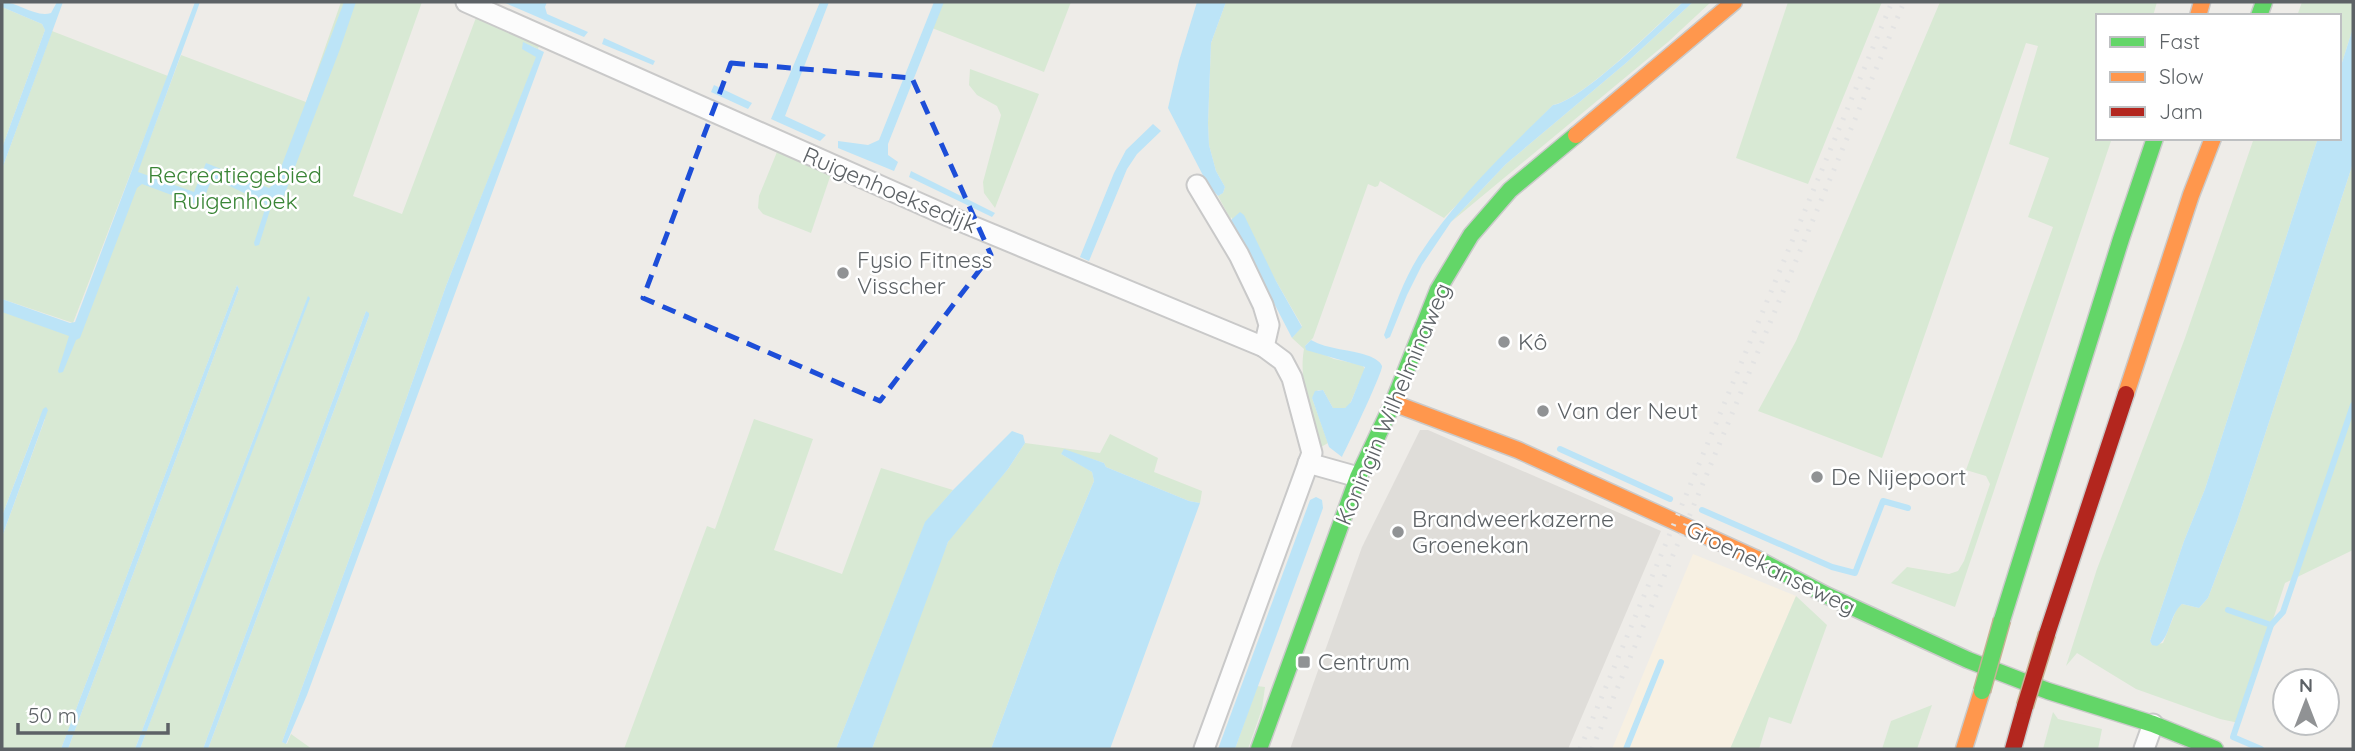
<svg xmlns="http://www.w3.org/2000/svg" width="2355" height="751" font-family="Quicksand,sans-serif">
	<rect width="100%" height="100%" fill="#eeece8"/>
	<!-- commercial -->
	<path fill="#f7f0e2" d="M1693 554 1796 596 1730 749H1612Z"/>
	<!-- industrial -->
	<path fill="#dfddd9" d="M1420 430H1428L1661 531 1568 749H1290L1362 547Z"/>
	<!-- green -->
	<g fill="#d8e9d4">
		<path d="M341 2H422L353 196 402 214 477 15 540 43 538 49 524 43 523 49 537 56 446 286 369 505 282 742 287 744 291 734 312 749H208L369 316 366 311 203 749H140L308 296 135 749H68L239 289 237 285 61 749H2V537L45 419H39L2 516V303L79 329 181 55 306 102Z"/>
		<path d="M942 2H1071L1044 72 932 28Z"/>
		<path d="M1226 2H1683C1657 25 1583 100 1553 105L1444 218 1380 181 1378 186 1375 187 1368 184 1313 338 1305 346 1334 359 1362 365 1365 369 1349 406 1341 410 1333 408 1323 390H1318L1312 398 1328 443 1321 447C1312 416 1298 382 1304 349L1292 338 1302 326 1276 281 1231 217V220L1218 196 1223 193 1225 187 1216 171 1209 145 1208 123 1211 43Z"/>
		<path d="M1693 2H1711L1668 42 1451 222 1506 164 1626 63Z"/>
		<path d="M1788 2H1882L1808 184 1736 158Z"/>
		<path d="M1940 2H2157L2153 16H2098V138H2112L1955 607 1891 583 1907 567 1949 574 1958 571 1964 561 1990 484 1986 476 1966 470 2053 227 2028 217 2049 158 2009 144 2038 46 2026 43 1882 458 1758 411 1796 341Z"/>
		<path d="M2302 2H2353V28L2339 72V16H2297Z"/>
		<path d="M2 7 42 24 45 30 2 148Z"/>
		<path d="M52 31 168 76 73 323 2 299V169Z"/>
		<path d="M970 69 1039 94 995 208 984 193 983 182 1001 115 997 106 977 95 969 85Z"/>
		<path d="M2254 138H2318L2205 489 2184 541 2150 641 2152 645 2163 643 2177 608 2182 604 2199 608 2208 598 2237 521 2353 163V550L2285 583 2239 723 2220 719 2136 689 2077 653 2066 666 2097 569 2185 338Z"/>
		<path d="M779 147 832 171 811 233 763 214 758 208 759 196Z"/>
		<path d="M754 419 813 439 774 550 842 574 881 468 953 490 925 523 836 749H624L707 526 715 529Z"/>
		<path d="M1110 434 1158 458 1154 472 1202 491 1200 503 1189 501 1106 467 1104 463 1064 450 1061 454C1071 460 1082 465 1092 472L1094 481 1058 567 991 749H872L936 570 948 542 955 530 1008 469 1025 443 1100 453Z"/>
		<path d="M1796 596 1827 625 1791 724 1769 717 1759 749H1730Z"/>
		<path d="M1257 686 1265 687 1262 709 1248 749H1235Z"/>
		<path d="M1932 705 1917 749H1882L1891 721Z"/>
		<path d="M2053 712 2058 719 2102 729 2098 749H2043Z"/>
	</g>
	<!-- water -->
	<g fill="#bce4f7">
		<path d="M2 2C18 2 36 18 51 13L57 2H63L2 169V148L45 30 42 24 2 7Z"/>
		<path d="M195 2H200L138 172 194 192 206 163 269 188 275 183 344 2H356L340 49 282 201 271 207 259 245 255 246 254 243 266 206 265 203 215 179 211 181 201 206 142 184 137 188 80 338 76 340 63 372 59 373 58 371 69 336 2 312V299L70 323 75 322Z"/>
		<path d="M503 2H547L545 7 547 14 588 32 584 37Z"/>
		<path d="M820 2H829L785 116 826 135 820 141 771 119Z"/>
		<path d="M934 2H944L888 144V155L898 162 894 171 838 148V141L868 145 879 140Z"/>
		<path d="M1197 2H1226L1211 43 1208 123 1209 145 1216 171 1225 187 1223 193 1218 196 1208 185 1168 108 1179 61Z"/>
		<path d="M1683 2H1693L1626 63 1506 164 1451 222 1422 265 1407 295 1390 337 1386 339 1384 335C1394 309 1403 281 1418 257 1454 200 1505 152 1553 105 1582 101 1658 25 1683 2Z"/>
		<path d="M2353 28V163L2237 521 2208 598 2199 608 2182 604C2169 615 2171 637 2157 646L2152 645 2150 641 2184 541 2205 489 2318 138H2339V72Z"/>
		<path d="M604 38 655 61 653 65 602 44Z"/>
		<path d="M523 42 544 52 307 695 286 744 282 742 369 505 446 286 536 57 522 49Z"/>
		<path d="M714 85 752 103 748 109 711 92Z"/>
		<path d="M1153 124 1161 131 1137 154 1127 169 1089 261 1080 257 1114 173 1126 150Z"/>
		<path d="M911 171 995 213 992 217 909 177Z"/>
		<path d="M1240 212 1244 215 1276 281 1302 327 1292 338 1231 220Z"/>
		<path d="M237 285 239 289 68 749H61Z"/>
		<path d="M308 296 310 298 140 749H135Z"/>
		<path d="M366 311 369 313V316L208 749H203Z"/>
		<path d="M1311 340C1328 350 1351 349 1369 356 1374 358 1380 361 1382 366 1383 372 1348 445 1342 457L1329 447 1312 398 1315 391 1323 390 1333 408H1345L1351 402 1365 367 1306 350 1305 346Z"/>
		<path d="M46 407 48 410 2 537V516L43 409Z"/>
		<path d="M1012 431 1023 435 1025 443 1008 469 948 542 872 749H836L925 522 953 490Z"/>
		<path d="M1064 449 1104 463 1106 467 1189 501 1200 503 1110 749H991L1058 567 1094 481 1092 472 1061 454Z"/>
		<path d="M1316 497 1322 500 1323 508 1235 749H1218L1310 500Z"/>
	</g>
	<g fill="none" stroke-linecap="round" stroke-linejoin="round">
		<!-- stream -->
		<g stroke="#bce4f7" stroke-width="6">
			<path d="M1560 449 1670 499"/>
			<path d="M1702 510 1832 567 1855 573 1883 501 1908 508"/>
			<path d="M2228 610 2271 625 2233 737 2261 749"/>
			<path d="M2271 625 2283 612 2353 405"/>
			<path d="M1626 749 1661 662"/>
		</g>
		<defs>
			<g id="street">
				<path d="M466 2 948 216 1264 347 1283 361 1292 378 1312 453 1204 749"/>
				<path d="M1197 185 1239 255 1263 305 1269 325 1264 347"/>
				<path d="M1308 463 1358 477"/>
				<path d="M2144 749 2153 724"/>
			</g>
			<g id="fast">
				<path d="M2259 16 2264 2"/>
				<path d="M1757 559 1826 595 1968 660 2048 691 2153 724 2215 749"/>
				<path d="M2002 620 2121 239 2155 138"/>
				<path d="M1259 749 1358 477 1393 403 1438 290 1471 235 1510 190 1576 135"/>
			</g>
			<g id="slow">
				<path d="M2198 16 2202 2"/>
				<path d="M1576 135 1734 2"/>
				<path d="M2126 394 2191 195 2213 138"/>
				<path d="M1393 403 1518 450 1757 559"/>
				<path d="M1964 749 1982 691"/>
			</g>
			<g id="jam">
				<path d="M2047 634 2126 394"/>
				<path d="M2013 749 2025 706"/>
			</g>
		</defs>
		<!-- street casing -->
		<use href="#street" stroke="#c9c9c9" stroke-width="23"/>
		<!-- fast casing -->
		<use href="#fast" stroke="#cacaca" stroke-width="19"/>
		<!-- slow casing -->
		<use href="#slow" stroke="#cacaca" stroke-width="19"/>
		<!-- jam casing -->
		<use href="#jam" stroke="#cacaca" stroke-width="19"/>
		<!-- street -->
		<use href="#street" stroke="#fcfcfc" stroke-width="19"/>
		<!-- fast -->
		<use href="#fast" stroke="#63d668" stroke-width="16"/>
		<!-- slow -->
		<use href="#slow" stroke="#ff974d" stroke-width="16"/>
		<!-- jam -->
		<use href="#jam" stroke="#b3261e" stroke-width="16"/>
		<!-- rail -->
		<g stroke="#e3e3e3" stroke-width="5" stroke-dasharray="2 9" stroke-linecap="butt">
			<path d="M1580 749 1892 2"/>
			<path d="M1592 749 1904 2"/>
		</g>
		<defs>
			<path id="fast-bridge" d="M1982 691 2002 620"/>
			<path id="jam-bridge" d="M2025 706 2047 634"/>
		</defs>
		<!-- fast-bridge casing -->
		<use href="#fast-bridge" stroke="#c6b295" stroke-width="19" stroke-linecap="butt"/>
		<!-- jam-bridge casing -->
		<use href="#jam-bridge" stroke="#c6b295" stroke-width="19" stroke-linecap="butt"/>
		<!-- fast-bridge -->
		<use href="#fast-bridge" stroke="#63d668" stroke-width="16"/>
		<!-- jam-bridge -->
		<use href="#jam-bridge" stroke="#b3261e" stroke-width="16"/>
	</g>
	<!-- marked area -->
	<path fill="none" stroke="#1d4ed8" stroke-width="5" stroke-dasharray="14 9" stroke-linejoin="round" d="M731 63 912 78 991 255 880 401 643 298Z"/>
	<!-- markers -->
	<g fill="#909294" stroke="#fff" stroke-width="2.5">
		<circle cx="843" cy="273" r="7"/>
		<circle cx="1504" cy="342" r="7"/>
		<circle cx="1543" cy="411" r="7"/>
		<circle cx="1817" cy="477" r="7"/>
		<circle cx="1398" cy="532" r="7"/>
		<rect x="1297" y="655" width="14" height="14" rx="3.5"/>
	</g>
	<g text-anchor="middle" stroke-width="5" stroke-linejoin="round" paint-order="stroke">
		<!-- park labels -->
		<g font-size="23" fill="#3a8536" stroke="#fff">
			<text x="235" y="183">Recreatiegebied<tspan x="235" dy="26">Ruigenhoek</tspan></text>
		</g>
		<!-- street labels -->
		<g font-size="23" fill="#5d6266" stroke="#fff">
			<text transform="translate(890 190) rotate(23)" y="8">Ruigenhoeksedijk</text>
			<text transform="translate(1393 404) rotate(-67)" y="8">Koningin Wilhelminaweg</text>
			<text transform="translate(1771 568) rotate(26)" y="8">Groenekanseweg</text>
		</g>
		<!-- poi labels -->
		<g font-size="23" fill="#5d6266" stroke="#fff" text-anchor="start">
			<text x="857" y="268">Fysio Fitness<tspan x="857" dy="26">Visscher</tspan></text>
			<text x="1518" y="350">Kô</text>
			<text x="1557" y="419">Van der Neut</text>
			<text x="1831" y="485">De Nijepoort</text>
			<text x="1412" y="527">Brandweerkazerne<tspan x="1412" dy="26">Groenekan</tspan></text>
			<text x="1318" y="670">Centrum</text>
		</g>
	</g>
	<!-- border -->
	<rect width="2355" height="751" fill="none" stroke="#5d6266" stroke-width="7"/>
	<!-- legend -->
	<rect x="2096" y="14" width="245" height="126" fill="#ffffff" stroke="#bec0c2" stroke-width="2"/>
	<rect x="2110" y="37" width="35" height="10" fill="#63d668" stroke="#bec0c2" stroke-width="2"/>
	<text x="2159" y="49" font-size="21" fill="#5d6266">Fast</text>
	<rect x="2110" y="72" width="35" height="10" fill="#ff974d" stroke="#bec0c2" stroke-width="2"/>
	<text x="2159" y="84" font-size="21" fill="#5d6266">Slow</text>
	<rect x="2110" y="107" width="35" height="10" fill="#b3261e" stroke="#bec0c2" stroke-width="2"/>
	<text x="2159" y="119" font-size="21" fill="#5d6266">Jam</text>
	<!-- north arrow -->
	<g transform="translate(2306 702)"><circle r="33" fill="#ffffff" stroke="#bec0c2" stroke-width="2"/>
	<path d="M0-5L12 26L0 18L-12 26Z" fill="#909294"/>
	<text y="-10" font-size="19" font-weight="bold" text-anchor="middle" fill="#5d6266">N</text>
	</g>
	<!-- scale -->
	<path d="M18 723v10h150v-10" fill="none" stroke="#5d6266" stroke-width="3.5"/>
	<text x="28" y="723" font-size="21" fill="#5d6266" stroke="#ffffff" stroke-width="5" paint-order="stroke">50 m</text>
</svg>
